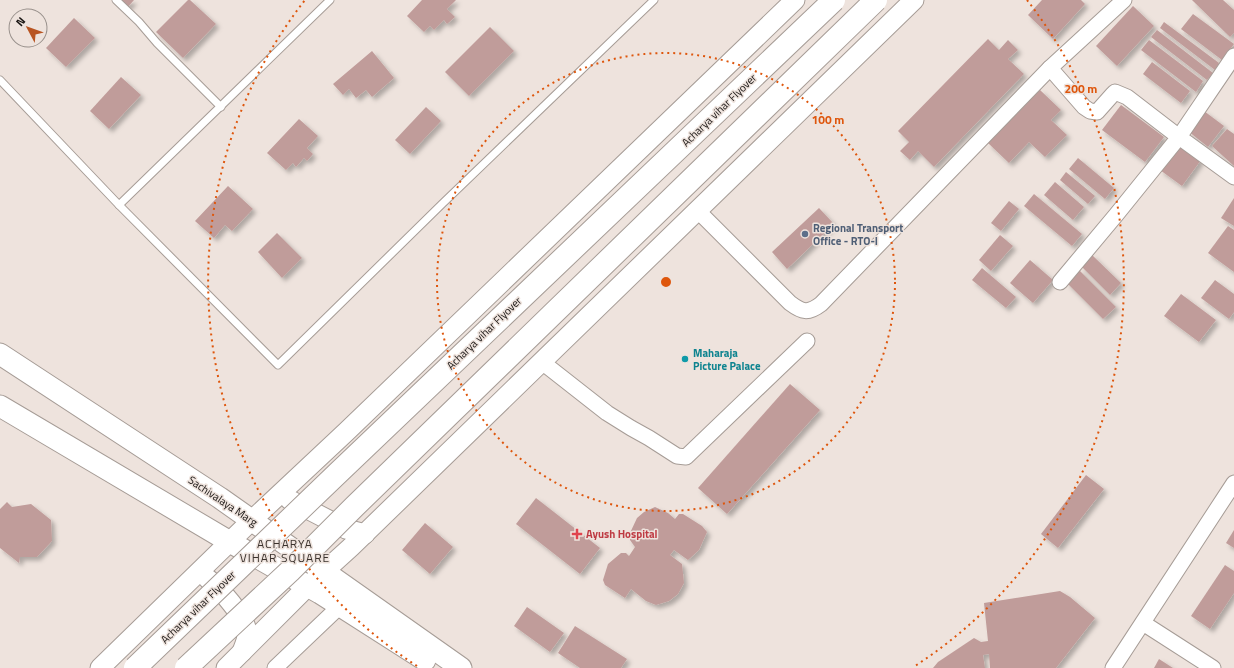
<svg xmlns="http://www.w3.org/2000/svg" width="1234" height="668" font-family="'Titillium Web',sans-serif">
	<defs>
		<filter id="shadow"><feDropShadow dx="3.5" dy="3.5" stdDeviation="2" flood-color="#0004"/></filter>
	</defs>
	<rect width="100%" height="100%" fill="#eee3dd"/>
	<!-- building -->
	<g fill="#c09c9a" filter="url(#shadow)">
		<path d="M119 0H134L127 8Z"/>
		<path d="M188 0H190L216 24 183 58 156 32Z"/>
		<path d="M422 0H456L447 9 455 17 447 24 444 20 434 30 430 26 424 32 407 16Z"/>
		<path d="M1042 0H1081L1085 4 1053 39 1028 15Z"/>
		<path d="M1192 0H1223L1234 10V33L1230 37Z"/>
		<path d="M1133 6 1154 26 1117 66 1096 46Z"/>
		<path d="M1193 14 1234 44 1222 60 1181 29Z"/>
		<path d="M74 18 95 38 66 67 46 48Z"/>
		<path d="M1164 22 1219 63 1215 70 1160 28Z"/>
		<path d="M490 27 514 51 469 96 445 72Z"/>
		<path d="M1157 30 1213 73 1207 80 1151 37Z"/>
		<path d="M988 39 999 50 1008 40 1018 50 1008 59 1024 74 934 167 918 151 910 160 900 151 909 142 898 131Z"/>
		<path d="M1149 40 1203 81 1196 92 1141 50Z"/>
		<path d="M372 51 394 78 372 97 366 90 356 98 349 89 343 95 333 84Z"/>
		<path d="M1152 62 1190 91 1181 103 1143 74Z"/>
		<path d="M121 77 141 95 109 129 90 111Z"/>
		<path d="M1040 90 1061 110 1051 120 1067 135 1045 157 1029 142 1009 163 988 143Z"/>
		<path d="M1121 105 1164 137 1145 162 1102 130Z"/>
		<path d="M426 107 441 121 410 154 395 140Z"/>
		<path d="M1204 111 1224 126 1208 147 1188 131Z"/>
		<path d="M299 119 318 136 307 148 313 154 307 161 304 158 296 167 293 163 286 170 267 153Z"/>
		<path d="M1227 129 1234 134V166L1212 146Z"/>
		<path d="M1179 145 1201 160 1182 186 1160 170Z"/>
		<path d="M1078 158 1114 188 1105 199 1069 169Z"/>
		<path d="M1066 172 1095 196 1088 204 1060 180Z"/>
		<path d="M1055 182 1084 207 1073 220 1044 195Z"/>
		<path d="M228 186 253 209 232 231 225 225 214 238 195 221Z"/>
		<path d="M1034 194 1082 234 1072 246 1024 206Z"/>
		<path d="M1234 198V226L1221 218Z"/>
		<path d="M1009 201 1019 209 1001 231 991 223Z"/>
		<path d="M819 208 834 224 787 269 772 252Z"/>
		<path d="M1228 226 1234 230V272L1208 253Z"/>
		<path d="M277 233 302 258 282 278 258 252Z"/>
		<path d="M1000 235 1013 246 991 271 979 260Z"/>
		<path d="M1092 255 1121 283 1110 295 1081 266Z"/>
		<path d="M1030 260 1053 280 1033 303 1010 283Z"/>
		<path d="M982 268 1016 297 1006 308 972 280Z"/>
		<path d="M1079 270 1116 307 1103 319 1066 282Z"/>
		<path d="M1215 280 1234 294V312L1229 319 1201 298Z"/>
		<path d="M1181 294 1216 320 1199 342 1164 316Z"/>
		<path d="M790 384 820 410 727 514 698 488Z"/>
		<path d="M1086 475 1104 489 1058 548 1041 534Z"/>
		<path d="M536 498 600 548 580 574 516 524Z"/>
		<path d="M7 502 12 507 31 504 51 520 52 541 37 557H20L19 563 0 548V509Z"/>
		<path d="M655 507 668 513 675 519 679 514H683L702 526 707 532 699 550 688 560 674 550 670 555 682 564 684 583 678 594 669 601 656 605 646 601 631 589 625 598 605 585 603 580 608 564 621 553H626L629 556 635 547 630 540V533L637 518 644 512Z"/>
		<path d="M425 523 453 547 430 574 402 550Z"/>
		<path d="M1234 530V548L1226 543Z"/>
		<path d="M1225 565 1234 571V593L1210 629 1191 616Z"/>
		<path d="M1060 591 1070 597 1095 618 1056 668H990L989 654 983 655 985 668H933L938 662 974 638 981 642 988 641 984 603Z"/>
		<path d="M527 607 564 633 550 652 514 626Z"/>
		<path d="M575 626 627 659 621 668H580L558 653Z"/>
		<path d="M1159 659 1173 668H1154Z"/>
	</g>
	<g fill="none" stroke-linecap="round" stroke-linejoin="round">
		<defs>
			<g id="service">
				<path d="M116 0 139 22 157 43 221 107"/>
				<path d="M0 80 119 205 278 365 442 204 654 0"/>
				<path d="M119 205 330 0"/>
			</g>
			<g id="minor">
				<path d="M1234 56 1179 137 1234 177"/>
				<path d="M1050 68 1084 107 1090 111 1097 112 1113 94 1115 92 1127 97 1179 137 1116 215 1060 282"/>
				<path d="M698 211 790 303C802 312 808 314 821 304L1050 68 1124 0"/>
				<path d="M542 362 607 413 631 428 649 438 677 456 686 457 807 341"/>
				<path d="M1143 623 1213 668"/>
				<path d="M275 668 340 606"/>
				<path d="M1113 668 1234 483"/>
			</g>
			<g id="tertiary">
				<path d="M290 500 346 529 365 534"/>
				<path d="M208 579C220 588 245 617 247 631 248 638 244 646 242 652"/>
				<path d="M100 668 251 521 346 432 795 0"/>
				<path d="M226 668 308 586 351 547 914 0"/>
			</g>
			<g id="secondary">
				<path d="M0 354 220 498 461 668"/>
				<path d="M0 406 230 542 320 593 425 660"/>
			</g>
		</defs>
		<!-- service casing -->
		<use href="#service" stroke="#a69c96" stroke-width="9"/>
		<!-- minor casing -->
		<use href="#minor" stroke="#a69c96" stroke-width="17"/>
		<!-- tertiary casing -->
		<use href="#tertiary" stroke="#a69c96" stroke-width="21"/>
		<!-- secondary casing -->
		<use href="#secondary" stroke="#a69c96" stroke-width="23"/>
		<!-- service -->
		<use href="#service" stroke="#fff" stroke-width="7"/>
		<!-- minor -->
		<use href="#minor" stroke="#fff" stroke-width="15"/>
		<!-- tertiary -->
		<use href="#tertiary" stroke="#fff" stroke-width="19"/>
		<!-- secondary -->
		<use href="#secondary" stroke="#fff" stroke-width="21"/>
		<defs>
			<g id="trunk-bridge">
				<path d="M135 668 339 472 834 0"/>
				<path d="M186 668 290 571 355 506 876 0"/>
			</g>
		</defs>
		<!-- trunk-bridge casing -->
		<use href="#trunk-bridge" stroke="#a69c96" stroke-width="24" stroke-linecap="butt"/>
		<!-- trunk-bridge -->
		<use href="#trunk-bridge" stroke="#fff" stroke-width="22"/>
	</g>
	<!-- distance rings -->
	<g fill="none" stroke="#de560c" stroke-width="2" stroke-dasharray="2 4">
		<circle cx="666" cy="282" r="229"/>
		<path d="M417 666A458 458 0 0 1 305 0M1027 0A458 458 0 0 1 915 666"/>
	</g>
	<!-- markers -->
	<circle fill="#5c6f8a" stroke="#eee3dd" stroke-width="1.5" cx="805" cy="234" r="4"/>
	<circle fill="#0f9aa8" stroke="#eee3dd" stroke-width="1.5" cx="685" cy="359" r="4"/>
	<path fill="#e0444e" stroke="#eee3dd" stroke-width="1.5" d="M575 528h4v4h4v4h-4v4h-4v-4h-4v-4h4z"/>
	<g text-anchor="middle" stroke-width="3" stroke-linejoin="round" paint-order="stroke">
		<!-- street labels -->
		<g font-size="11" fill="#191513" stroke="#eee3dd">
			<text transform="translate(719 110) rotate(-44)" y="4">Acharya vihar Flyover</text>
			<text transform="translate(484 333) rotate(-44)" y="4">Acharya vihar Flyover</text>
			<text transform="translate(223 501) rotate(34)" y="4">Sachivalaya Marg</text>
			<text transform="translate(198 607) rotate(-44)" y="4">Acharya vihar Flyover</text>
		</g>
		<!-- service labels -->
		<g font-size="11" font-weight="bold" fill="#4e5e75" stroke="#eee3dd" text-anchor="start">
			<text x="813" y="232">Regional Transport<tspan x="813" dy="13">Office - RTO-I</tspan></text>
		</g>
		<!-- culture labels -->
		<g font-size="11" font-weight="bold" fill="#0d838f" stroke="#eee3dd" text-anchor="start">
			<text x="693" y="357">Maharaja<tspan x="693" dy="13">Picture Palace</tspan></text>
		</g>
		<!-- health labels -->
		<g font-size="11" font-weight="bold" fill="#be3a42" stroke="#eee3dd" text-anchor="start">
			<text x="586" y="538">Ayush Hospital</text>
		</g>
		<!-- neighbourhood labels -->
		<g font-size="12" letter-spacing="1" fill="#3b332e" stroke="#eee3dd">
			<text x="285" y="548">ACHARYA<tspan x="285" dy="14">VIHAR SQUARE</tspan></text>
		</g>
	</g>
	<circle cx="666" cy="282" r="6" fill="#de560c" stroke="#eee3dd" stroke-width="2"/>
	<g font-size="12" text-anchor="middle" font-weight="bold" fill="#de560c" stroke="#eee3dd" stroke-width="3" stroke-linejoin="round" paint-order="stroke">
		<text x="1081" y="93">200 m</text>
		<text x="828" y="124">100 m</text>
	</g>
	<!-- north arrow -->
	<g transform="translate(28 28) rotate(311)"><circle r="19" fill="#eee3dd" stroke="#99918c"/>
	<path d="M0-3L7 15L0 10L-7 15Z" fill="#b85421"/>
	<text y="-6" font-size="11" font-weight="bold" text-anchor="middle" fill="#191513">N</text>
	</g>
</svg>
